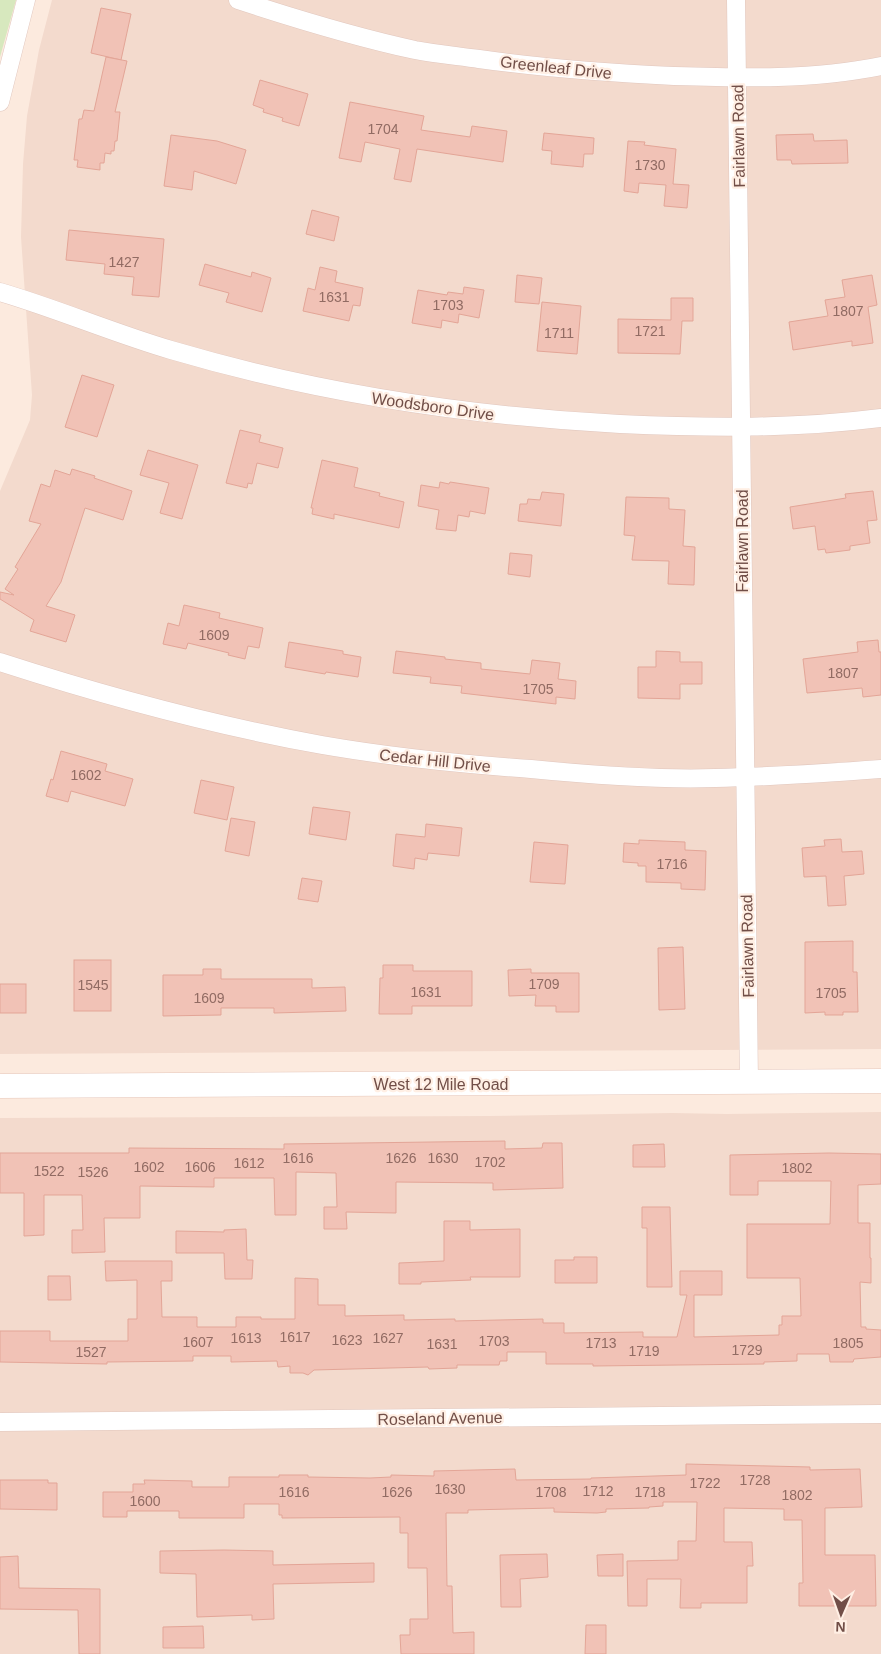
<svg xmlns="http://www.w3.org/2000/svg" width="881" height="1654" font-family="Arial,sans-serif">
	<rect width="100%" height="100%" fill="#fceade"/>
	<!-- residential -->
	<g fill="#f3dacd">
		<path d="M52 0H881V1049L0 1054V491L30 420 32 395 21 237 23 164 27 116 39 50Z"/>
		<path d="M881 1112V1654H0V1118L489 1116 672 1113 727 1114Z"/>
	</g>
	<!-- green -->
	<path fill="#d7e8be" d="M0 0H16L0 57Z"/>
	<!-- building -->
	<g fill="#f1c2b6" stroke="#e3a597">
		<path d="M101 8 131 14 121 60 91 53Z"/>
		<path d="M106 57 127 61 115 112H120L117 141H115L114 151H111V154L105 153 104 163H100V170L77 167 78 160H74L79 119H82L84 110 94 111Z"/>
		<path d="M260 80 308 94 299 126 282 121 283 118 263 112 264 109 253 105Z"/>
		<path d="M350 102 424 116 421 130 470 137 472 126 507 131 503 162 417 149 411 182 394 179 400 149 365 142 361 162 339 158Z"/>
		<path d="M544 133 594 138 593 154H584L583 167 551 164 552 151 542 150Z"/>
		<path d="M813 134 814 141 847 140 848 163 792 164 791 160H777L776 135Z"/>
		<path d="M171 135 217 141 246 150 236 184 194 171 192 190 164 186Z"/>
		<path d="M628 141 645 142 644 145 676 149 673 184 689 185 687 208 664 206 666 185 639 183 638 193 624 191Z"/>
		<path d="M312 210 339 217 334 241 306 234Z"/>
		<path d="M69 230 164 239 159 297 132 295 134 277 104 274 105 264 66 260Z"/>
		<path d="M205 264 251 277 252 272 271 278 262 312 226 302 229 293 199 285Z"/>
		<path d="M320 267 337 271 335 282 363 288 360 306 353 305 349 321 303 311 308 288 315 290Z"/>
		<path d="M517 275 542 278 539 304 515 302Z"/>
		<path d="M872 275 877 305 868 307 873 343 852 346V341L793 350 789 322 828 316 825 300 845 297 842 280Z"/>
		<path d="M464 287 484 290 479 318 459 314 458 323 442 320 441 328 412 323 418 290 447 295 448 292 463 294Z"/>
		<path d="M671 298H693V321H682L680 354 618 353V319L671 320Z"/>
		<path d="M542 302 581 306 577 354 537 351Z"/>
		<path d="M82 375 114 385 97 437 65 427Z"/>
		<path d="M240 430 261 435 259 442 283 448 278 468 257 463 252 484 248 483 247 488 226 483Z"/>
		<path d="M148 450 198 465 182 519 160 513 169 483 140 475Z"/>
		<path d="M322 460 358 468 354 487 380 493 379 496 404 502 399 528 334 514V519L312 514 313 508H311Z"/>
		<path d="M72 469 95 476 94 478 132 491 123 520 85 508 61 582 46 606 75 615 66 642 30 631 34 620 0 599V592L14 595 5 589 18 569 15 567 41 524 29 521 41 484 50 487 55 470 70 475Z"/>
		<path d="M440 482 449 484 450 482 489 488 485 514 470 511 469 517 458 515 456 531 436 529 439 510 418 506 421 485 439 488Z"/>
		<path d="M873 491 877 520 867 521 870 543 850 546V550L826 553 825 549 818 550 815 526 793 529 790 507 846 498 845 494Z"/>
		<path d="M542 492 564 494 561 526 518 521 520 504H527L528 499 540 500Z"/>
		<path d="M626 497 669 498V509L685 510 683 546 695 547 694 585 668 584 669 561 632 560 635 536 624 535Z"/>
		<path d="M510 553 532 555 530 577 508 574Z"/>
		<path d="M184 605 220 613 219 618 263 628 259 648 248 646 245 659 228 655 229 653 188 643 186 649 163 644 168 623 179 626Z"/>
		<path d="M878 640 879 652H881V695L863 697 862 688 807 693 803 659 858 652 857 642Z"/>
		<path d="M289 642 343 651V654L361 657 358 677 326 672 325 674 285 667Z"/>
		<path d="M396 651 445 657V659L481 663V669L530 674 532 660 560 663 558 679 576 681 575 699 556 697V704L461 693 462 686 430 683 431 677 393 673Z"/>
		<path d="M656 651 680 652V662H702V684H680V699L638 698V667H656Z"/>
		<path d="M61 751 107 764 105 771 133 779 125 806 71 791 68 802 46 796 51 779 53 780Z"/>
		<path d="M201 780 234 787 227 820 194 813Z"/>
		<path d="M313 807 350 812 346 840 309 834Z"/>
		<path d="M231 818 255 822 249 856 225 851Z"/>
		<path d="M426 824 462 828 459 856 428 853 427 860 415 858 414 869 393 866 396 834 425 837Z"/>
		<path d="M841 839 842 852 862 851 864 874 844 876 846 905 828 906 826 876 804 877 802 848 825 846 824 840Z"/>
		<path d="M639 840 685 842V850L706 851 705 890 681 889V883L646 882V866H638V863L623 862 624 843 639 844Z"/>
		<path d="M534 842 568 845 565 884 530 882Z"/>
		<path d="M302 878 322 881 318 902 298 899Z"/>
		<path d="M853 941V972H857L858 1012H843V1015H825V1012L805 1013V942Z"/>
		<path d="M683 947 685 1009 659 1010 658 948Z"/>
		<rect x="74" y="960" width="37" height="51"/>
		<path d="M383 965H413V971H472V1006H412V1014H379L380 978H383Z"/>
		<path d="M203 969H221V979H312V988L345 987 346 1011 274 1013V1008H221V1015L163 1016V975H203Z"/>
		<path d="M531 969V973H579V1012H556V1006H535L536 995 509 996 508 970Z"/>
		<rect x="0" y="984" width="26" height="29"/>
		<path d="M505 1141V1149L542 1148 543 1143H562L563 1188 493 1190V1183L396 1182V1213L346 1212 347 1229H324V1207H337L336 1173 296 1172V1215H275L274 1178H214V1187L140 1186V1218H104L105 1252 72 1253V1230H83L82 1195H44V1235L24 1236V1193H0V1153H129V1148L284 1149V1144Z"/>
		<path d="M664 1144 665 1167H633V1145Z"/>
		<path d="M829 1153 881 1154V1184L858 1185V1223H870V1258H871V1283L860 1282 861 1327H866V1329L881 1330V1357L854 1359 853 1362H830L829 1354H797V1361L764 1362V1364L593 1366V1364H546V1352H507V1361H500L499 1365H457V1368L429 1369 428 1367 314 1370 308 1375 303 1373H290V1366L278 1367 277 1361 231 1362V1356H193V1361L107 1362V1364L0 1362V1331H50V1341H128V1319H137V1280L106 1281 105 1261H172V1281H161L162 1317H197V1327H236V1317H261V1319H295V1278L318 1279V1305H345V1316L404 1315V1320L455 1319V1321L543 1319V1323H564V1333L643 1332V1337H677L687 1295H680V1271H722V1295H694V1337L779 1335V1325H782V1316H801L800 1278H747V1224H830L831 1181H758V1195H730V1155Z"/>
		<path d="M642 1207H670L672 1287H647V1228H642Z"/>
		<path d="M444 1221H470V1230L520 1229V1277H470L471 1280 421 1282V1284H399V1263L444 1261Z"/>
		<path d="M246 1229 247 1260H253L252 1279H225L224 1253H176V1231L224 1232V1230Z"/>
		<path d="M574 1257H597V1283H555V1260H574Z"/>
		<path d="M48 1276H70L71 1300H48Z"/>
		<path d="M686 1464 810 1467V1470L860 1469 862 1507 825 1508V1555H875L876 1606H799V1583H803L802 1520H784V1509L724 1508V1542H752L753 1566H747V1603H701V1608H680L681 1579H647V1606H628L627 1561 678 1560V1541H696L697 1502H663V1506L649 1507V1508L606 1509V1512L597 1513 554 1512V1508L468 1510V1513H446L447 1586H452L453 1633 474 1632V1654H401L400 1635H410V1619H428L427 1568H408V1533H400V1517L282 1518V1515H279V1504H244V1518H179V1511H127V1517H103V1492H133V1484H145L144 1480 192 1481V1487H229V1477H279V1475H308V1477L370 1478 391 1477V1475L434 1476V1471L515 1469 516 1480 591 1479V1478L686 1475Z"/>
		<path d="M0 1480H48V1483H57V1510L0 1509Z"/>
		<path d="M224 1550 273 1551V1565L374 1563V1582L273 1584 274 1619 252 1620V1615L197 1617 196 1574 160 1573V1551Z"/>
		<path d="M547 1554 548 1577 520 1579 521 1607H501L500 1555Z"/>
		<path d="M623 1554V1576H598L597 1555Z"/>
		<path d="M18 1556 19 1588 100 1589V1654H79L78 1610 0 1609V1557Z"/>
		<path d="M586 1625H606V1654H585Z"/>
		<path d="M203 1626 204 1648H163V1627Z"/>
	</g>
	<g fill="none" stroke-linecap="round" stroke-linejoin="round">
		<defs>
			<g id="minor">
				<path d="M238 0C296 19 355 37 415 50 436 54 458 56 479 59 544 68 609 73 674 76 743 78 813 80 881 66"/>
				<path d="M736 0 749 1082"/>
				<path d="M0 102 26 0"/>
				<path d="M0 292C58 309 113 333 171 350 317 393 468 416 620 424 707 428 794 429 881 418"/>
				<path d="M0 662C105 696 212 725 322 745 391 757 461 764 531 769 592 775 654 780 715 778 770 777 826 773 881 769"/>
				<path d="M0 1422 881 1414"/>
			</g>
			<path id="secondary" d="M0 1086 881 1081"/>
		</defs>
		<!-- minor casing -->
		<use href="#minor" stroke="#e1c7be" stroke-width="19"/>
		<!-- secondary casing -->
		<use href="#secondary" stroke="#e6c7bb" stroke-width="25"/>
		<!-- minor -->
		<use href="#minor" stroke="#fff" stroke-width="18"/>
		<!-- secondary -->
		<use href="#secondary" stroke="#fff" stroke-width="24"/>
	</g>
	<g text-anchor="middle" stroke-width="4.5" stroke-linejoin="round" paint-order="stroke">
		<!-- number labels -->
		<g font-size="14" fill="#916b63">
			<text x="383" y="134">1704</text>
			<text x="650" y="170">1730</text>
			<text x="124" y="267">1427</text>
			<text x="334" y="302">1631</text>
			<text x="448" y="310">1703</text>
			<text x="848" y="316">1807</text>
			<text x="650" y="336">1721</text>
			<text x="559" y="338">1711</text>
			<text x="214" y="640">1609</text>
			<text x="843" y="678">1807</text>
			<text x="538" y="694">1705</text>
			<text x="86" y="780">1602</text>
			<text x="672" y="869">1716</text>
			<text x="544" y="989">1709</text>
			<text x="93" y="990">1545</text>
			<text x="426" y="997">1631</text>
			<text x="831" y="998">1705</text>
			<text x="209" y="1003">1609</text>
			<text x="298" y="1163">1616</text>
			<text x="401" y="1163">1626</text>
			<text x="443" y="1163">1630</text>
			<text x="490" y="1167">1702</text>
			<text x="249" y="1168">1612</text>
			<text x="149" y="1172">1602</text>
			<text x="200" y="1172">1606</text>
			<text x="797" y="1173">1802</text>
			<text x="49" y="1176">1522</text>
			<text x="93" y="1177">1526</text>
			<text x="295" y="1342">1617</text>
			<text x="246" y="1343">1613</text>
			<text x="388" y="1343">1627</text>
			<text x="347" y="1345">1623</text>
			<text x="494" y="1346">1703</text>
			<text x="198" y="1347">1607</text>
			<text x="601" y="1348">1713</text>
			<text x="848" y="1348">1805</text>
			<text x="442" y="1349">1631</text>
			<text x="747" y="1355">1729</text>
			<text x="644" y="1356">1719</text>
			<text x="91" y="1357">1527</text>
			<text x="755" y="1485">1728</text>
			<text x="705" y="1488">1722</text>
			<text x="450" y="1494">1630</text>
			<text x="598" y="1496">1712</text>
			<text x="294" y="1497">1616</text>
			<text x="397" y="1497">1626</text>
			<text x="551" y="1497">1708</text>
			<text x="650" y="1497">1718</text>
			<text x="797" y="1500">1802</text>
			<text x="145" y="1506">1600</text>
		</g>
		<!-- street labels -->
		<g font-size="16" fill="#714e47" stroke="#ffefe4">
			<text transform="translate(556 67) rotate(6)" y="6">Greenleaf Drive</text>
			<text transform="translate(738 136) rotate(-91)" y="6">Fairlawn Road</text>
			<text transform="translate(433 406) rotate(8)" y="6">Woodsboro Drive</text>
			<text transform="translate(742 541) rotate(-90)" y="6">Fairlawn Road</text>
			<text transform="translate(435 760) rotate(6)" y="6">Cedar Hill Drive</text>
			<text transform="translate(747 946) rotate(-91)" y="6">Fairlawn Road</text>
			<text x="441" y="1090">West 12 Mile Road</text>
			<text transform="translate(440 1418) rotate(-1)" y="6">Roseland Avenue</text>
		</g>
	</g>
	<!-- north arrow -->
	<g transform="translate(841 1614) rotate(182)" stroke="#ffefe4" stroke-width="4" paint-order="stroke">
	<path d="M0-4L9 19L0 12L-9 19Z" fill="#714e47"/>
	<text y="-8" font-size="14" font-weight="bold" text-anchor="middle" fill="#714e47">N</text>
	</g>
</svg>
